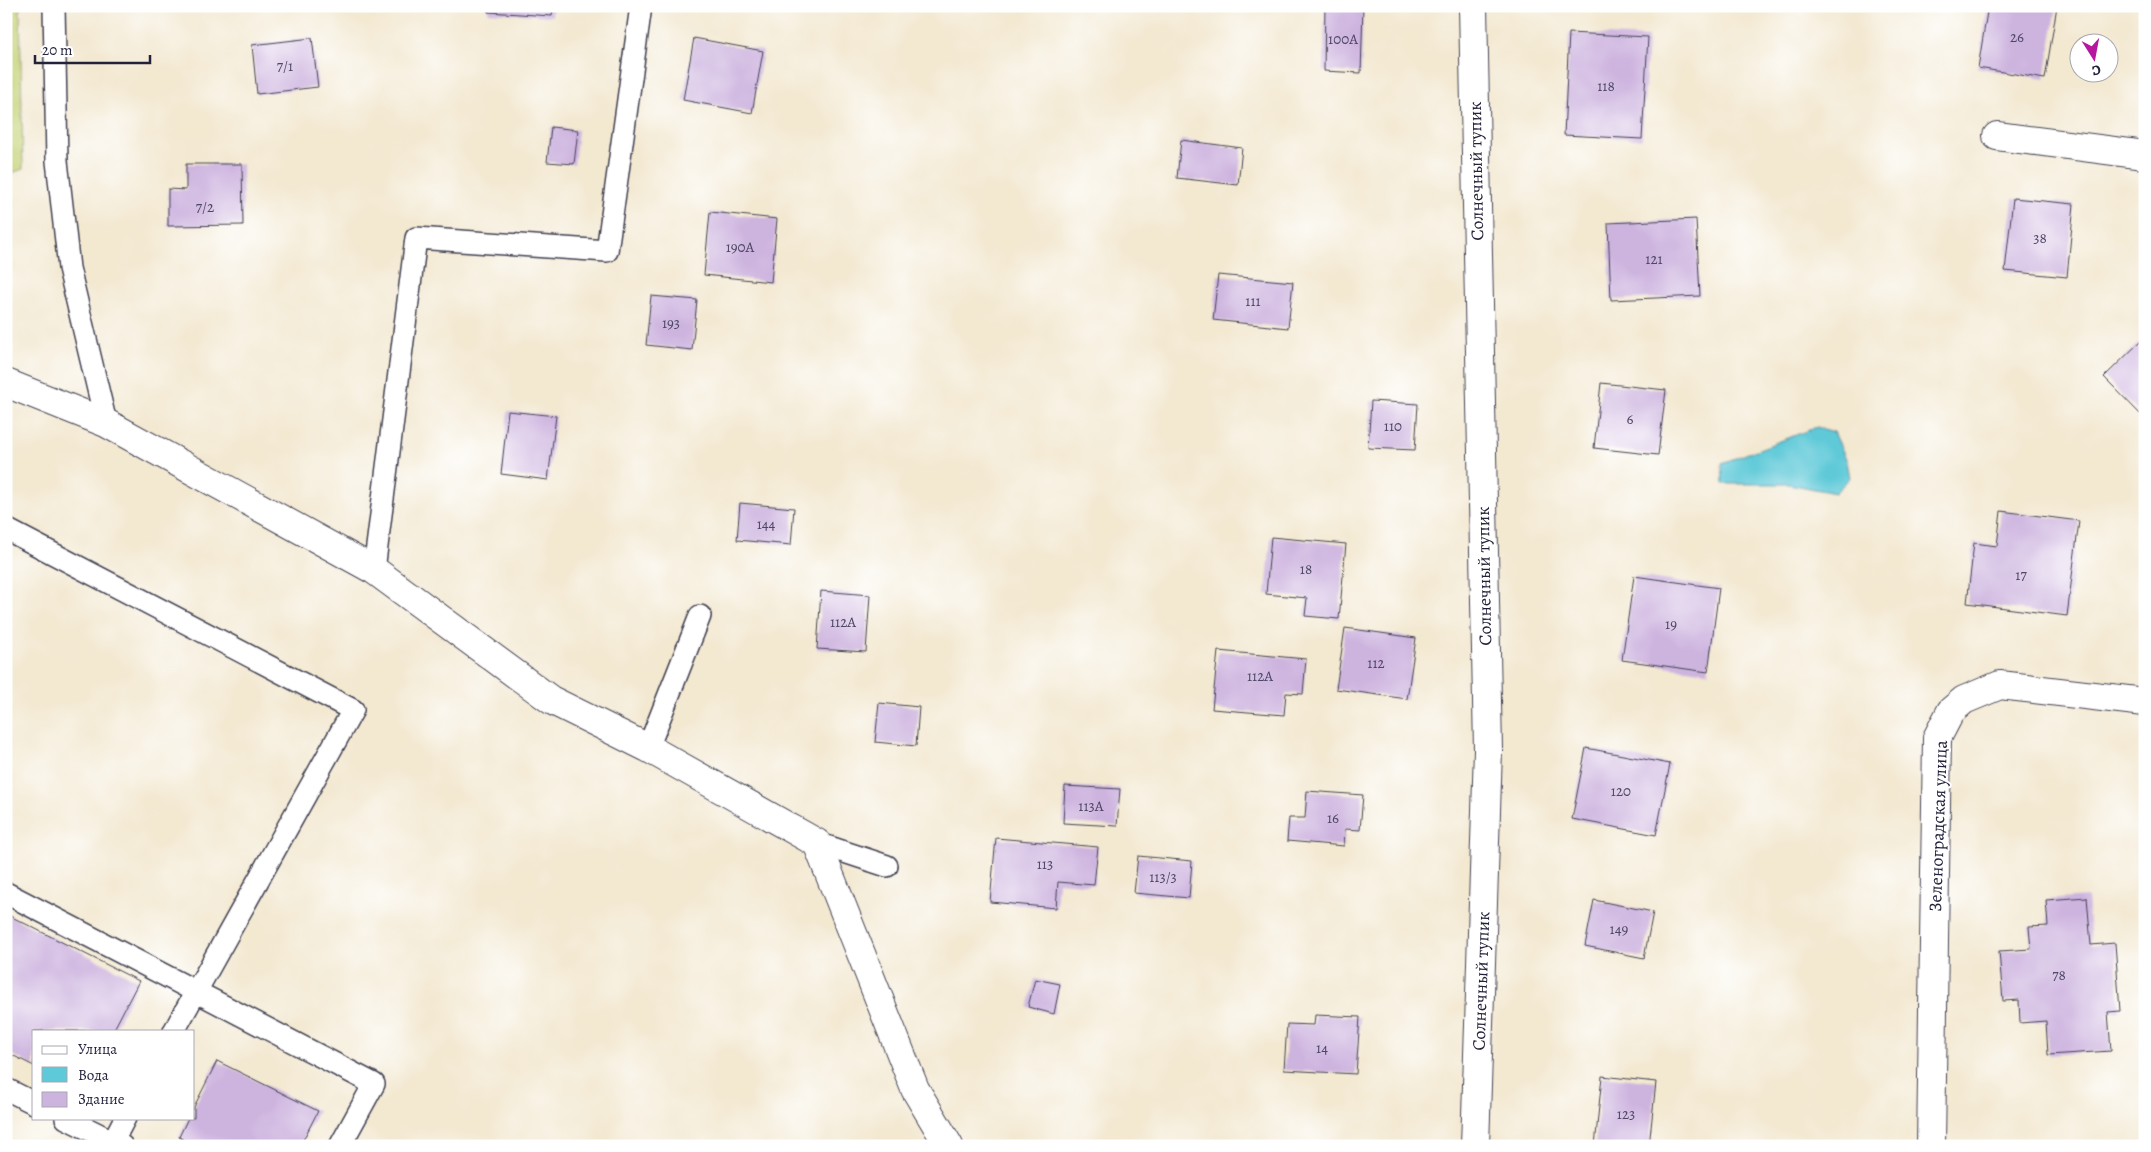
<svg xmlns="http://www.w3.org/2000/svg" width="2151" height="1152" font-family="Alegreya,serif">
	<rect width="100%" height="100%" fill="#fff"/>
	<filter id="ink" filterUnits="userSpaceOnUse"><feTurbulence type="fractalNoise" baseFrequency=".02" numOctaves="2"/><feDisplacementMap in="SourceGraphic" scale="10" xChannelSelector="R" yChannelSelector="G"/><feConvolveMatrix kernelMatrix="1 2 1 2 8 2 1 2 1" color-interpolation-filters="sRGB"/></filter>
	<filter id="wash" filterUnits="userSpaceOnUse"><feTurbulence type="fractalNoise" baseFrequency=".0096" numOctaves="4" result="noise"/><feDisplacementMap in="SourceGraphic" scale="20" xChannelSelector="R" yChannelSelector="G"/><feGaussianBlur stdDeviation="1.12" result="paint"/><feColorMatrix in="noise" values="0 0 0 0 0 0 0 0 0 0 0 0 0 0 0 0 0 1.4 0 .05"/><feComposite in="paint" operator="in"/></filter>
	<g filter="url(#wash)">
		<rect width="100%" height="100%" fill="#f3e8d0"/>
		<!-- green -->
		<path fill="#c3d072" stroke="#727956" d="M6 6H20L23 169 6 175Z"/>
		<!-- water -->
		<path fill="#5ec9d8" stroke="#40768a" d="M1817 427 1834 432 1847 461 1850 478 1835 493 1789 484H1723L1722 463Z"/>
		<g id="blocks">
			<!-- building -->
			<g fill="#cdb4df">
				<path d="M488 6H553L552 16 488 12Z"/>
				<path d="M1325 6H1363L1361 73 1324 71Z"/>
				<path d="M1988 6H2057L2045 79 1978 68Z"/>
				<path d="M1569 33 1648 37 1642 139 1564 135Z"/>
				<path d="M312 38 318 87 257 94 252 45Z"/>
				<path d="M694 38 763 51 752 113 683 100Z"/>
				<path d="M551 127 578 130 574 164 547 162Z"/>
				<path d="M1181 140 1242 148 1238 185 1177 178Z"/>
				<path d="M186 164H242L243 225 168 226V189L186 190Z"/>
				<path d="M2013 198 2074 204 2067 277 2005 271Z"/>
				<path d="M710 212 777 219 771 282 704 275Z"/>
				<path d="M1696 219 1700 296 1611 300 1608 223Z"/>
				<path d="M1218 275 1293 282 1288 328 1213 320Z"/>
				<path d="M651 296 697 300 692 350 646 345Z"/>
				<path d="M2145 337V419L2104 377Z"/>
				<path d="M1601 383 1666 390 1658 455 1594 448Z"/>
				<path d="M1371 401 1418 404 1415 450 1368 448Z"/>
				<path d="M508 411 556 416 548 480 501 474Z"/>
				<path d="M740 503 794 508 791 545 737 540Z"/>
				<path d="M2001 511 2079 521 2067 616 1967 603 1974 543 1997 546Z"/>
				<path d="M1271 537 1346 544 1339 619 1305 616 1307 598 1266 594Z"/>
				<path d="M1634 576 1719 588 1708 672 1622 660Z"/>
				<path d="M821 591 870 595 866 652 817 649Z"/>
				<path d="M1345 628 1416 638 1407 699 1336 689Z"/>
				<path d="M1218 651 1306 659 1303 694 1286 693 1284 715 1212 709Z"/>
				<path d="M879 703 919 707 916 746 875 742Z"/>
				<path d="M1586 748 1670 764 1656 835 1572 819Z"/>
				<path d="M1065 786 1120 789 1117 826 1063 823Z"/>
				<path d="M1307 791 1363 795 1360 830 1345 829 1344 846 1287 841 1289 818H1305Z"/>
				<path d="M996 838 1098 847 1094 885 1058 882 1056 908 990 902Z"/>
				<path d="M1138 856 1192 861 1189 898 1134 893Z"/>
				<path d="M2087 897 2091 945 2115 943 2120 1011 2108 1012 2111 1051 2048 1055 2046 1021 2020 1023 2019 1000 2003 1001 1999 951 2031 949 2029 927 2048 926 2046 900Z"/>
				<path d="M1594 900 1653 912 1644 958 1585 946Z"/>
				<path d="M6 914 139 981 113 1031H34V1066L6 1052Z"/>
				<path d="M1035 979 1060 984 1054 1014 1028 1007Z"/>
				<path d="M1315 1015 1360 1017 1356 1074 1284 1070 1287 1024 1314 1025Z"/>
				<path d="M217 1061 318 1111 300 1146H195L179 1137 188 1118H194V1107Z"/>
				<path d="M1602 1076 1656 1082 1649 1146H1595Z"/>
			</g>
		</g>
	</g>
	<g filter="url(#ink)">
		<use href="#blocks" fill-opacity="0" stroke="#414051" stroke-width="1"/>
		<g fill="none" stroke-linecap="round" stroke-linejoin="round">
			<defs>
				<g id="lane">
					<path d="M54 6 57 161 69 268 106 423"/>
					<path d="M6 529 353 710 174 1031"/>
					<path d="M374 570 416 238 607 251 641 6"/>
					<path d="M648 748 700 616"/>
					<path d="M817 843 887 866"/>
					<path d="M6 893 374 1084 340 1146"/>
					<path d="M6 1089 34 1103"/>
					<path d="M66 1118 122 1146"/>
					<path d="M113 1141 125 1118"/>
				</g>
				<g id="street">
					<path d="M1473 6 1488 750 1475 1146"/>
					<path d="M1997 136 2145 155"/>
					<path d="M6 383 106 423 374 570 551 700 648 748 817 843 915 1089 949 1146"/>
					<path d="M1931 1146 1937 738 1951 711 1964 700 2000 685 2145 702"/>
				</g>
			</defs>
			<!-- lane casing -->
			<use href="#lane" stroke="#414051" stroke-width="24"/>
			<!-- street casing -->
			<use href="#street" stroke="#414051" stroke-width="30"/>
			<!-- lane -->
			<use href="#lane" stroke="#fff" stroke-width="21"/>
			<!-- street -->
			<use href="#street" stroke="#fff" stroke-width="28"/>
		</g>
	</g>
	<g text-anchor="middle" stroke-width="4" stroke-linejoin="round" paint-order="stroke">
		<!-- number labels -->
		<g font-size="15" fill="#4d4664">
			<text x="2017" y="42">26</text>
			<text x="1343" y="44">100А</text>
			<text x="285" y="71">7/1</text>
			<text x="1606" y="91">118</text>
			<text x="205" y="212">7/2</text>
			<text x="2040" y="243">38</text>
			<text x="740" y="252">190А</text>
			<text x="1654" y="264">121</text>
			<text x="1253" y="306">111</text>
			<text x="671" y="328">193</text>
			<text x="1630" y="424">6</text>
			<text x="1393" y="431">110</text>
			<text x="766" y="529">144</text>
			<text x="1306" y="574">18</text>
			<text x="2021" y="580">17</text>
			<text x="843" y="627">112А</text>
			<text x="1671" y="629">19</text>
			<text x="1376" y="668">112</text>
			<text x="1260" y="681">112А</text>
			<text x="1621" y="796">120</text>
			<text x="1091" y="811">113А</text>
			<text x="1333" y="823">16</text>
			<text x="1045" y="869">113</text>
			<text x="1163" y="882">113/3</text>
			<text x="1619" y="934">149</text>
			<text x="2059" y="980">78</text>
			<text x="1322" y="1053">14</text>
			<text x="1626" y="1119">123</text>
		</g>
		<!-- street labels -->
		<g font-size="18" fill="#22223b" stroke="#fff">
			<text transform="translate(1476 171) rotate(-91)" y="6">Солнечный тупик</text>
			<text transform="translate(1484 576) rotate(-91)" y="6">Солнечный тупик</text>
			<text transform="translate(1938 826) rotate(-88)" y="6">Зеленоградская улица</text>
			<text transform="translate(1481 981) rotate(-88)" y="6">Солнечный тупик</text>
		</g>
	</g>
	<!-- margin -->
	<rect width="2151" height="1152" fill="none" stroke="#fff" stroke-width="25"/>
	<!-- legend -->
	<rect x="32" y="1030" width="162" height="90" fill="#ffffff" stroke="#a7a7b1"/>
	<rect x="42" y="1046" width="25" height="8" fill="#ffffff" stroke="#a7a7b1"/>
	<text x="78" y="1054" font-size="15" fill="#22223b">Улица</text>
	<rect x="42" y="1067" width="25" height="15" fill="#5ec9d8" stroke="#a7a7b1"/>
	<text x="78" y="1080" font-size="15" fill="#22223b">Вода</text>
	<rect x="42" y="1092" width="25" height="15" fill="#cdb4df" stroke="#a7a7b1"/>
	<text x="78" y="1104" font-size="15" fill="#22223b">Здание</text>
	<!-- north arrow -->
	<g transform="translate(2094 58) rotate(169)"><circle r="24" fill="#ffffff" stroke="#a7a7b1"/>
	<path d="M0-4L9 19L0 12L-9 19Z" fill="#b5179e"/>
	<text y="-8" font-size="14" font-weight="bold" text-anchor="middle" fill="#22223b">С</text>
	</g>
	<!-- scale -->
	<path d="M35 55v8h115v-8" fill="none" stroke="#22223b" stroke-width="2.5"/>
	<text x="42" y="55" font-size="15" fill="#22223b" stroke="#ffffff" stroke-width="4" paint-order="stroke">20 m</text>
</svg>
